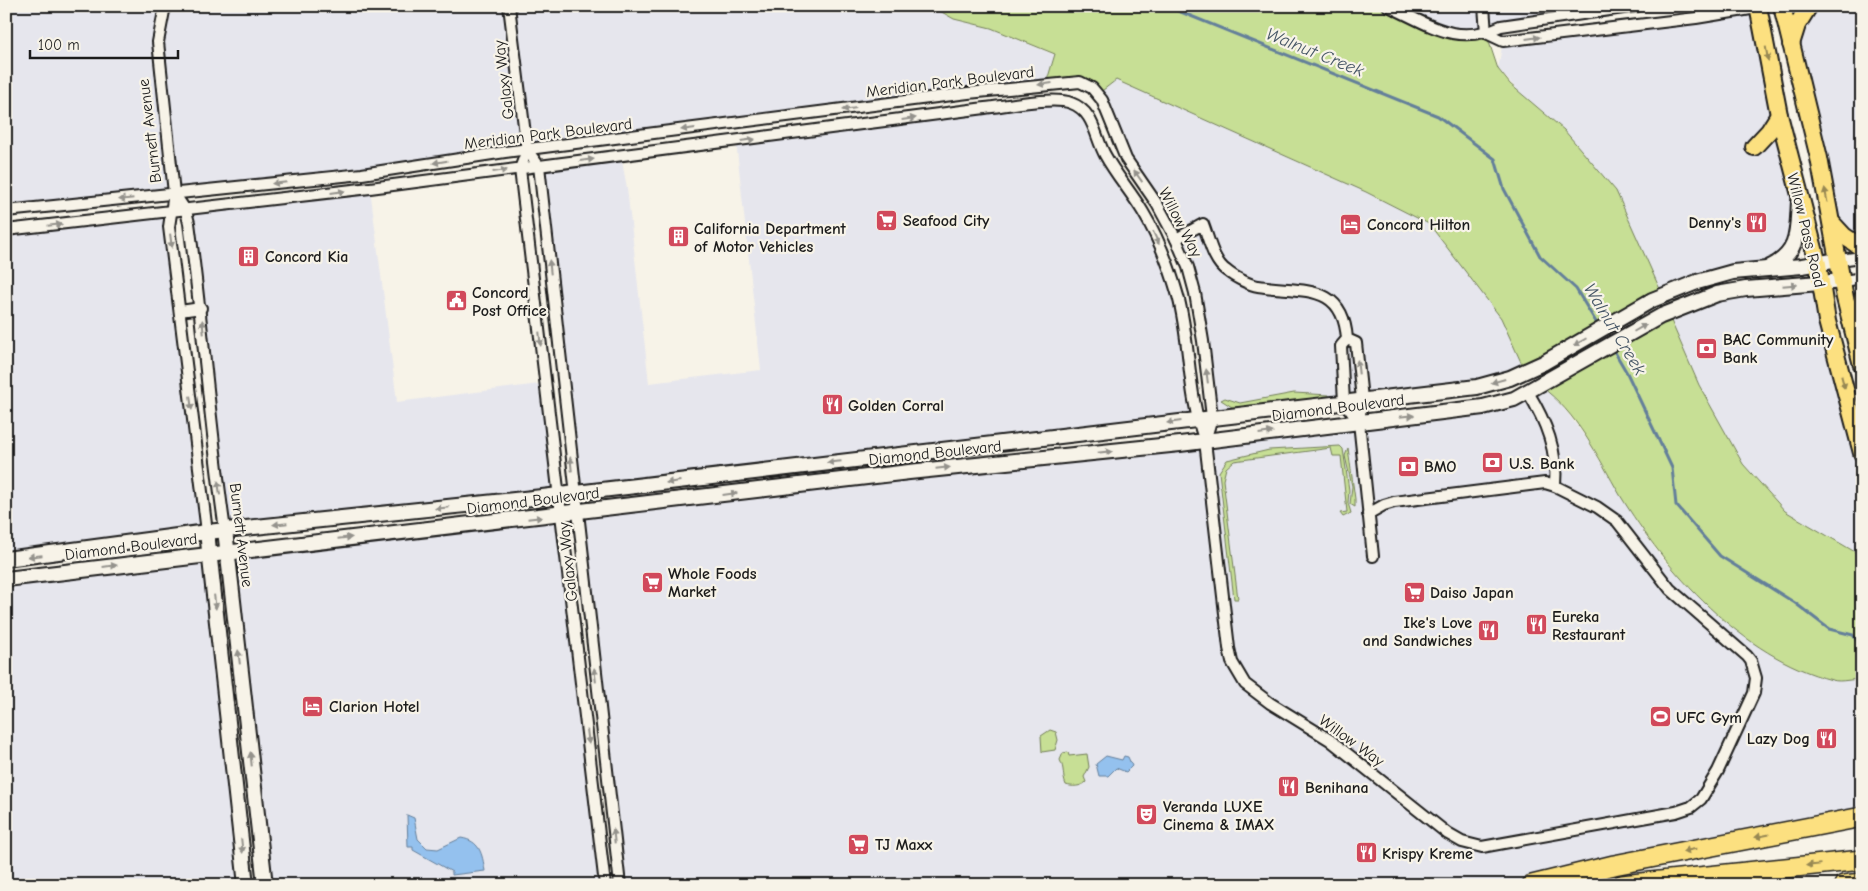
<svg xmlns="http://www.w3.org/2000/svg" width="1868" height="891" font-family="'Comic Neue',sans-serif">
	<rect width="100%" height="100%" fill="#f7f3e8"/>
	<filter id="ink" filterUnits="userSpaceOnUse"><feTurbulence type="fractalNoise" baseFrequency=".02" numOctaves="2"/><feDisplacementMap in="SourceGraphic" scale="10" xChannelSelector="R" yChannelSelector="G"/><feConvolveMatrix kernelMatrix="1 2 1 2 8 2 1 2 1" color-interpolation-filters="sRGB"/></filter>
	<g filter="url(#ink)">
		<!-- built -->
		<g fill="#e6e6ed">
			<path d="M6 6H931L954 19 991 28 1055 55 1046 84 548 148 6 211Z"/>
			<path d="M1387 6H1637L1461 36Z"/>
			<path d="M1782 6H1862V248L1832 223Z"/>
			<path d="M1759 8 1800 198 1789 256 1663 296 1564 130 1525 98 1498 69 1503 41Z"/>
			<path d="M1116 80 1366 192 1429 224 1501 318 1525 371 1510 378 1212 417 1188 267 1126 159 1098 94Z"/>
			<path d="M1057 100 1079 106 1144 213 1170 271 1196 419 575 493 539 166 621 156 627 188 649 383 761 370 736 141Z"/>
			<path d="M370 188 397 402 547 383 560 495 225 530 186 211Z"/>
			<path d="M172 213 207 532 6 559V230Z"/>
			<path d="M1821 283 1862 453V556L1785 511 1743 464 1699 385 1668 314 1687 306Z"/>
			<path d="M1540 386 1553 396 1566 411 1588 441 1637 523 1661 557 1689 587 1746 637 1789 663 1862 680V817L1532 885H620L577 512 1483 408Z"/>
			<path d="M562 514 605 885H265L227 551Z"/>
			<path d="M209 554 246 885H6V579Z"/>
		</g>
		<!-- green -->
		<g fill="#c7df95" stroke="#727e58">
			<path d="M931 6H1388L1442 31 1486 33 1498 69 1510 84 1564 130 1616 191 1663 296 1525 371 1501 318 1429 224 1366 192 1116 80 1098 94 1092 88 1046 84 1055 54 991 28 954 19Z"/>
			<path d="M1668 314 1699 385 1743 464 1785 511 1862 556V680C1852 678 1842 683 1832 680 1742 657 1666 571 1620 495 1598 457 1577 412 1540 386Z"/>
			<path d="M1294 393 1329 395V397L1240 407H1232L1221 400 1225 398 1240 403Z"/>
			<path d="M1340 446 1343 449 1349 490 1348 503 1351 513 1343 517 1340 513 1347 512 1341 456H1333L1331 448 1234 461 1226 468 1223 480 1238 599H1234L1219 472 1227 460 1269 450Z"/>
			<path d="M1348 448 1355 499V507L1350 504 1352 486 1345 456Z"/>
			<path d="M1050 730 1056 732 1058 740 1055 750 1042 752 1041 736Z"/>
			<path d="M1068 752 1069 756 1087 754 1089 767 1084 777 1086 782C1081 787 1072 787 1066 785 1062 776 1065 770 1060 760L1063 753Z"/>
		</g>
		<!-- water -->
		<g fill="#94c1ee" stroke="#647f9a">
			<path d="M1106 756 1122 760 1124 756 1128 757 1132 766 1126 772 1116 768 1108 776H1099L1096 764Z"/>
			<path d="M407 815 414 818 418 839 427 848 438 849 461 838C480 841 482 853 485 871L452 875V872L413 850V847H408Z"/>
		</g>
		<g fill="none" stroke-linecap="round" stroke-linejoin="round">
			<!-- stream -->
			<g stroke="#647f9a" stroke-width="3">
				<path d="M1166 6 1438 116 1495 159 1504 189 1540 256 1576 289 1599 327"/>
				<path d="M1613 349 1627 373 1672 468 1676 505 1720 556 1795 603 1829 629 1853 635 1862 648"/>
			</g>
			<defs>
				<g id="street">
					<path d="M165 6 158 42 174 193 169 227 207 532"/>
					<path d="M509 6 527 150 539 166 620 885"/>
					<path d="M1388 6C1429 24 1456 47 1501 26L1637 6"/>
					<path d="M1484 6 1486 33"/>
					<path d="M1486 33 1503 41 1696 18 1763 7"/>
					<path d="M527 150 520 169 605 885"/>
					<path d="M174 193 186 211 189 223C203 325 210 428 225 530"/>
					<path d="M6 211 362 174 505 152 968 93 1080 82 1092 88 1102 100 1126 159 1157 204 1176 239 1188 267 1195 293 1203 341 1212 417 1205 441"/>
					<path d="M6 230 370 188 985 108C1005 106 1054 96 1071 103 1094 111 1095 137 1105 155 1116 175 1131 192 1143 212 1158 237 1170 268 1178 296 1191 344 1187 395 1205 441L1229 648 1232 662 1245 684 1270 703 1330 740 1448 834 1462 842 1482 847 1676 812 1691 807 1701 799 1718 771 1754 693 1756 678 1751 661 1747 656 1670 589 1617 521 1597 507 1555 486 1545 483 1394 502 1384 505 1368 514"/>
					<path d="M1176 239 1203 224C1209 239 1213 262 1227 271 1234 277 1250 285 1258 286 1300 293 1343 281 1347 339L1341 346 1344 402 1359 422 1362 399 1356 343 1347 339"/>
					<path d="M1839 260 1862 257"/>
					<path d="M1844 281 1862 278"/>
					<path d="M180 311 201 308"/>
					<path d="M1528 392C1546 422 1558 451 1555 486"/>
					<path d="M1359 422 1373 556"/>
				</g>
				<g id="secondary">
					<path d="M1770 267C1800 253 1797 230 1799 201"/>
					<path d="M225 530 265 885"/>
					<path d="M207 532 246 885"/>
					<path d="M6 559 207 532 542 497 1477 387 1510 378 1543 363 1652 300 1697 282 1733 272 1802 266 1839 260"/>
					<path d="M6 579 909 472 1180 444 1483 407 1514 399 1661 316 1717 294 1746 289 1844 281"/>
				</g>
				<g id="primary">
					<path d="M1758 6 1779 115 1818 264 1827 321 1862 453"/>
					<path d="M1782 6 1819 158 1845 298 1862 365"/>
					<path d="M1791 44 1797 25 1809 6"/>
					<path d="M1754 147 1769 131 1779 115"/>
					<path d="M1832 223 1844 236 1862 248"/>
					<path d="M1857 330 1862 299"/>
				</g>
				<g id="highway">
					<path d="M1532 885 1614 865 1862 817"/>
					<path d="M1622 885 1862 860"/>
					<path d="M1844 885 1862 883"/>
				</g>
			</defs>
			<!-- street casing -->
			<use href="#street" stroke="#1c1c1c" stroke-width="14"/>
			<!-- secondary casing -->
			<use href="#secondary" stroke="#1c1c1c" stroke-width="18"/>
			<!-- primary casing -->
			<use href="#primary" stroke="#1c1c1c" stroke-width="20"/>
			<!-- highway casing -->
			<use href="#highway" stroke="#1c1c1c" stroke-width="22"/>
			<!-- street -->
			<use href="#street" stroke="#f7f3e8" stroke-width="10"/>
			<!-- secondary -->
			<use href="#secondary" stroke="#f7f3e8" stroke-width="14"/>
			<!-- primary -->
			<use href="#primary" stroke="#fce080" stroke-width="16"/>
			<!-- highway -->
			<use href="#highway" stroke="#fce080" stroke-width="19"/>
		</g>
		<!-- one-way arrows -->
		<defs><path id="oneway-solid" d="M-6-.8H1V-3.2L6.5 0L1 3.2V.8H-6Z" transform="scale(1.25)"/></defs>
		<g fill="#94928c">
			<use href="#oneway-solid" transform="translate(1533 38) rotate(-7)"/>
			<use href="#oneway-solid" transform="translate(1045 84) rotate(173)"/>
			<use href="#oneway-solid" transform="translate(849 109) rotate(173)"/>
			<use href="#oneway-solid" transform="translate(909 119) rotate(-8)"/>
			<use href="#oneway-solid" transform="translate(688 129) rotate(173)"/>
			<use href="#oneway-solid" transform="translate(748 140) rotate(-7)"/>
			<use href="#oneway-solid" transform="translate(587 160) rotate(-7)"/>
			<use href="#oneway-solid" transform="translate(440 162) rotate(171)"/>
			<use href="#oneway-solid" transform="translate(500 171) rotate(-8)"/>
			<use href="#oneway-solid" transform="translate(1138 176) rotate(-125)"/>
			<use href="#oneway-solid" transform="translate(279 183) rotate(174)"/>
			<use href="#oneway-solid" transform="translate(338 192) rotate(-7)"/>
			<use href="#oneway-solid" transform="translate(126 199) rotate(174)"/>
			<use href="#oneway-solid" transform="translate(55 225) rotate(-6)"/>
			<use href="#oneway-solid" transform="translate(1156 238) rotate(65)"/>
			<use href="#oneway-solid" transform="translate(171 241) rotate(83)"/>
			<use href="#oneway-solid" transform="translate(550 267) rotate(-96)"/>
			<use href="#oneway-solid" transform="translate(1790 285) rotate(-5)"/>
			<use href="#oneway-solid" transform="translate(203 327) rotate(-96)"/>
			<use href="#oneway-solid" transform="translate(1640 328) rotate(-30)"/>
			<use href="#oneway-solid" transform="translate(540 339) rotate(84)"/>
			<use href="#oneway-solid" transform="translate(1580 342) rotate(150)"/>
			<use href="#oneway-solid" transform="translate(1358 367) rotate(-96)"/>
			<use href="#oneway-solid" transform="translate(1207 376) rotate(-97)"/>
			<use href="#oneway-solid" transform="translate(1498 381) rotate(164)"/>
			<use href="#oneway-solid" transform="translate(191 403) rotate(83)"/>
			<use href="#oneway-solid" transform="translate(1407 416) rotate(-6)"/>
			<use href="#oneway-solid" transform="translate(1174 422) rotate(173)"/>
			<use href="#oneway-solid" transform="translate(1266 433) rotate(-7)"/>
			<use href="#oneway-solid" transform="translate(1105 452) rotate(-6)"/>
			<use href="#oneway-solid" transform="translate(834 462) rotate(175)"/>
			<use href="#oneway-solid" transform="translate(571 464) rotate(-96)"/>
			<use href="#oneway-solid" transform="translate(943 468) rotate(-6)"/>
			<use href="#oneway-solid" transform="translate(673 482) rotate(173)"/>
			<use href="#oneway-solid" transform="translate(219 488) rotate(-98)"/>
			<use href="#oneway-solid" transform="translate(730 494) rotate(-7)"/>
			<use href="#oneway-solid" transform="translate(442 508) rotate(174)"/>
			<use href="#oneway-solid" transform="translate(535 518) rotate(-6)"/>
			<use href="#oneway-solid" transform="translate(280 524) rotate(174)"/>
			<use href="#oneway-solid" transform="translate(345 538) rotate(-6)"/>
			<use href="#oneway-solid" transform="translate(35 556) rotate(174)"/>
			<use href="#oneway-solid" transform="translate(110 566) rotate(-7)"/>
			<use href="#oneway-solid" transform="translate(215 602) rotate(83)"/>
			<use href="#oneway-solid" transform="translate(239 657) rotate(-97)"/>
			<use href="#oneway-solid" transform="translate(595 675) rotate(-97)"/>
			<use href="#oneway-solid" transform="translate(588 737) rotate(83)"/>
			<use href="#oneway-solid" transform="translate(251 759) rotate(-96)"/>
			<use href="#oneway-solid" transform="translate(614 836) rotate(-96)"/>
			<use href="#oneway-solid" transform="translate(242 846) rotate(84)"/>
		</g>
		<g fill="#978853">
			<use href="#oneway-solid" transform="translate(1767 54) rotate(80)"/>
			<use href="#oneway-solid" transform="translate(1826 195) rotate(-101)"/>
			<use href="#oneway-solid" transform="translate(1843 382) rotate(75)"/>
			<use href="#oneway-solid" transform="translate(1762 836) rotate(169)"/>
			<use href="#oneway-solid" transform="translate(1690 850) rotate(168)"/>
			<use href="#oneway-solid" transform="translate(1813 865) rotate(174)"/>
		</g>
	</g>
	<!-- icons -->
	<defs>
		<symbol id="supermarket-square" viewBox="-11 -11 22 22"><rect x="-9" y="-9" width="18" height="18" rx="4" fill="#d1495b" stroke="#f7f3e8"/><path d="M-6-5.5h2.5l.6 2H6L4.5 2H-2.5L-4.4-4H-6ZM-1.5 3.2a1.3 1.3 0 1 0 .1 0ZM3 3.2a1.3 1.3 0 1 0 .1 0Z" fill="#fff"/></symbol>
		<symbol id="restaurant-square" viewBox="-11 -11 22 22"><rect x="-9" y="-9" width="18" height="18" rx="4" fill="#d1495b" stroke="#f7f3e8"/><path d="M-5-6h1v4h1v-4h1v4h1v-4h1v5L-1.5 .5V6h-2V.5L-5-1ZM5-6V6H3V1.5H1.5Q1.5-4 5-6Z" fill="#fff"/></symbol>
		<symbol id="hotel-square" viewBox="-11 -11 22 22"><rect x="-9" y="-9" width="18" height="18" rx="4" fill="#d1495b" stroke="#f7f3e8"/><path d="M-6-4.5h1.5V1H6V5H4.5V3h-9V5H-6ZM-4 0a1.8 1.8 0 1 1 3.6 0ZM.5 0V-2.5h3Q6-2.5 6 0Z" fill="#fff"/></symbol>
		<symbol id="building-square" viewBox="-11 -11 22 22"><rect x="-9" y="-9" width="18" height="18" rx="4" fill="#d1495b" stroke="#f7f3e8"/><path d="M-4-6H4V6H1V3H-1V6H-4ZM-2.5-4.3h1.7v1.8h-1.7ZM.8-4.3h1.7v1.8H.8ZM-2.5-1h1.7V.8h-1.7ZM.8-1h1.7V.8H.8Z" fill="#fff"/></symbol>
		<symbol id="civic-square" viewBox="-11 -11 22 22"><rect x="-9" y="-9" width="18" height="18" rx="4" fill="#d1495b" stroke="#f7f3e8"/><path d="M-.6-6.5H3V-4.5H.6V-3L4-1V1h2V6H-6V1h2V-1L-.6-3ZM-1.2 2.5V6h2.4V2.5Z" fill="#fff"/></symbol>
		<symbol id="bank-square" viewBox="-11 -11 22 22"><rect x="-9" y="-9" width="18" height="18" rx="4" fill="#d1495b" stroke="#f7f3e8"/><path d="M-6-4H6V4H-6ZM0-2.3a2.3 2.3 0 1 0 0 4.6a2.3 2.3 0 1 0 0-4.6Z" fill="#fff"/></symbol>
		<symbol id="stadium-square" viewBox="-11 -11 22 22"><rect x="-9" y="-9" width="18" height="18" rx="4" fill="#d1495b" stroke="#f7f3e8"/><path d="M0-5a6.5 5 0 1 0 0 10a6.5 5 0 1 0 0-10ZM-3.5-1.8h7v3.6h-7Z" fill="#fff"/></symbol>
		<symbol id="theatre-square" viewBox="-11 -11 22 22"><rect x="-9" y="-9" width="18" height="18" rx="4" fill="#d1495b" stroke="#f7f3e8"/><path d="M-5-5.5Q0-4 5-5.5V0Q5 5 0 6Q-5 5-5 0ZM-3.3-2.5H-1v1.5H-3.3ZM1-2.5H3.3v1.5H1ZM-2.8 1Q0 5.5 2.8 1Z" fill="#fff"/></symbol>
	</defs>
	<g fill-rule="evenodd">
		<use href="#supermarket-square" x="874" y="208" width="25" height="25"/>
		<use href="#restaurant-square" x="1744" y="210" width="25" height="25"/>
		<use href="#hotel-square" x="1338" y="212" width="25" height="25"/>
		<use href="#building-square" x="666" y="224" width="25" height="25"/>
		<use href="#building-square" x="236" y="244" width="25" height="25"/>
		<use href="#civic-square" x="444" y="288" width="25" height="25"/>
		<use href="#bank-square" x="1694" y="336" width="25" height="25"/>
		<use href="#restaurant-square" x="820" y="392" width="25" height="25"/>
		<use href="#bank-square" x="1480" y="450" width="25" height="25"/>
		<use href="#bank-square" x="1396" y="454" width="25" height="25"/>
		<use href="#supermarket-square" x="640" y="570" width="25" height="25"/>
		<use href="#supermarket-square" x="1402" y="580" width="25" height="25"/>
		<use href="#restaurant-square" x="1524" y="612" width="25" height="25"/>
		<use href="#restaurant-square" x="1476" y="618" width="25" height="25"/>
		<use href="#hotel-square" x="300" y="694" width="25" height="25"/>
		<use href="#stadium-square" x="1648" y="704" width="25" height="25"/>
		<use href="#restaurant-square" x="1814" y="726" width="25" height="25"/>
		<use href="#restaurant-square" x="1276" y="774" width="25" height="25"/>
		<use href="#theatre-square" x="1134" y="802" width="25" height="25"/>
		<use href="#supermarket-square" x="846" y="832" width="25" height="25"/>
		<use href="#restaurant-square" x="1354" y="840" width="25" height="25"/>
	</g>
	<g text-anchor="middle" stroke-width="4.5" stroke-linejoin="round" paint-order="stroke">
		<!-- street labels -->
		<g font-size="16" fill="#1c1c1c" stroke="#f7f3e8">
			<text transform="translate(503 80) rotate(-97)" y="6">Galaxy Way</text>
			<text transform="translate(950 81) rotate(-7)" y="6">Meridian Park Boulevard</text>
			<text transform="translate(149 131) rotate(-97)" y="6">Burnett Avenue</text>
			<text transform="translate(548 133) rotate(-7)" y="6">Meridian Park Boulevard</text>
			<text transform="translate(1181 222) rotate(63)" y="6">Willow Way</text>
			<text transform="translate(1807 230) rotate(76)" y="6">Willow Pass Road</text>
			<text transform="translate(1338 407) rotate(-7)" y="6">Diamond Boulevard</text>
			<text transform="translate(935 452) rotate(-6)" y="6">Diamond Boulevard</text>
			<text transform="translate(533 500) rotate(-7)" y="6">Diamond Boulevard</text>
			<text transform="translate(242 535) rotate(83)" y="6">Burnett Avenue</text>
			<text transform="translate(131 546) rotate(-7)" y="6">Diamond Boulevard</text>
			<text transform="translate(567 562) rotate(-96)" y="6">Galaxy Way</text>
			<text transform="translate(1352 740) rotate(36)" y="6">Willow Way</text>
		</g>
		<!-- poi labels -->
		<g font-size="16" font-weight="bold" fill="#1c1c1c" stroke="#f7f3e8" text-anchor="start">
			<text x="903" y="226">Seafood City</text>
			<text x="1741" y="228" text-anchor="end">Denny's</text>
			<text x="1367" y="230">Concord Hilton</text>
			<text x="694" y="234">California Department<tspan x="694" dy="18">of Motor Vehicles</tspan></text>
			<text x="265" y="262">Concord Kia</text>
			<text x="472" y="298">Concord<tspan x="472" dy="18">Post Office</tspan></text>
			<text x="1723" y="345">BAC Community<tspan x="1723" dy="18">Bank</tspan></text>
			<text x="848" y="411">Golden Corral</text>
			<text x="1509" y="469">U.S. Bank</text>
			<text x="1424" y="472">BMO</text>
			<text x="668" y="579">Whole Foods<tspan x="668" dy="18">Market</tspan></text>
			<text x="1430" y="598">Daiso Japan</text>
			<text x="1552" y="622">Eureka<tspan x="1552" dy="18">Restaurant</tspan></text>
			<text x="1472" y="628" text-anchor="end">Ike's Love<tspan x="1472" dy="18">and Sandwiches</tspan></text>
			<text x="329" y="712">Clarion Hotel</text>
			<text x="1676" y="723">UFC Gym</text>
			<text x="1810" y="744" text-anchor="end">Lazy Dog</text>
			<text x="1305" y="793">Benihana</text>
			<text x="1163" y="812">Veranda LUXE<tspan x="1163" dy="18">Cinema &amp; IMAX</tspan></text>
			<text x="875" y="850">TJ Maxx</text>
			<text x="1382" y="859">Krispy Kreme</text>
		</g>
		<!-- water labels -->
		<g font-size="18" font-style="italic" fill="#465666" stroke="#f7f3e8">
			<text transform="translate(1315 52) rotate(22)" y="6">Walnut Creek</text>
			<text transform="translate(1615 329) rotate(59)" y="6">Walnut Creek</text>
		</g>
	</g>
	<!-- margin -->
	<rect width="1868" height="891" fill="none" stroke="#f7f3e8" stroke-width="25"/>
	<rect x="12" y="12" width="1843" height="866" fill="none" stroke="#1c1c1c" stroke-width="2" filter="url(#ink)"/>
	<!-- scale -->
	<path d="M30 50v8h148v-8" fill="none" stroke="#1c1c1c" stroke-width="2.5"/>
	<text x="38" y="50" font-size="15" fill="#1c1c1c" stroke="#f7f3e8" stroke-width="4" paint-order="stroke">100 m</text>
</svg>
